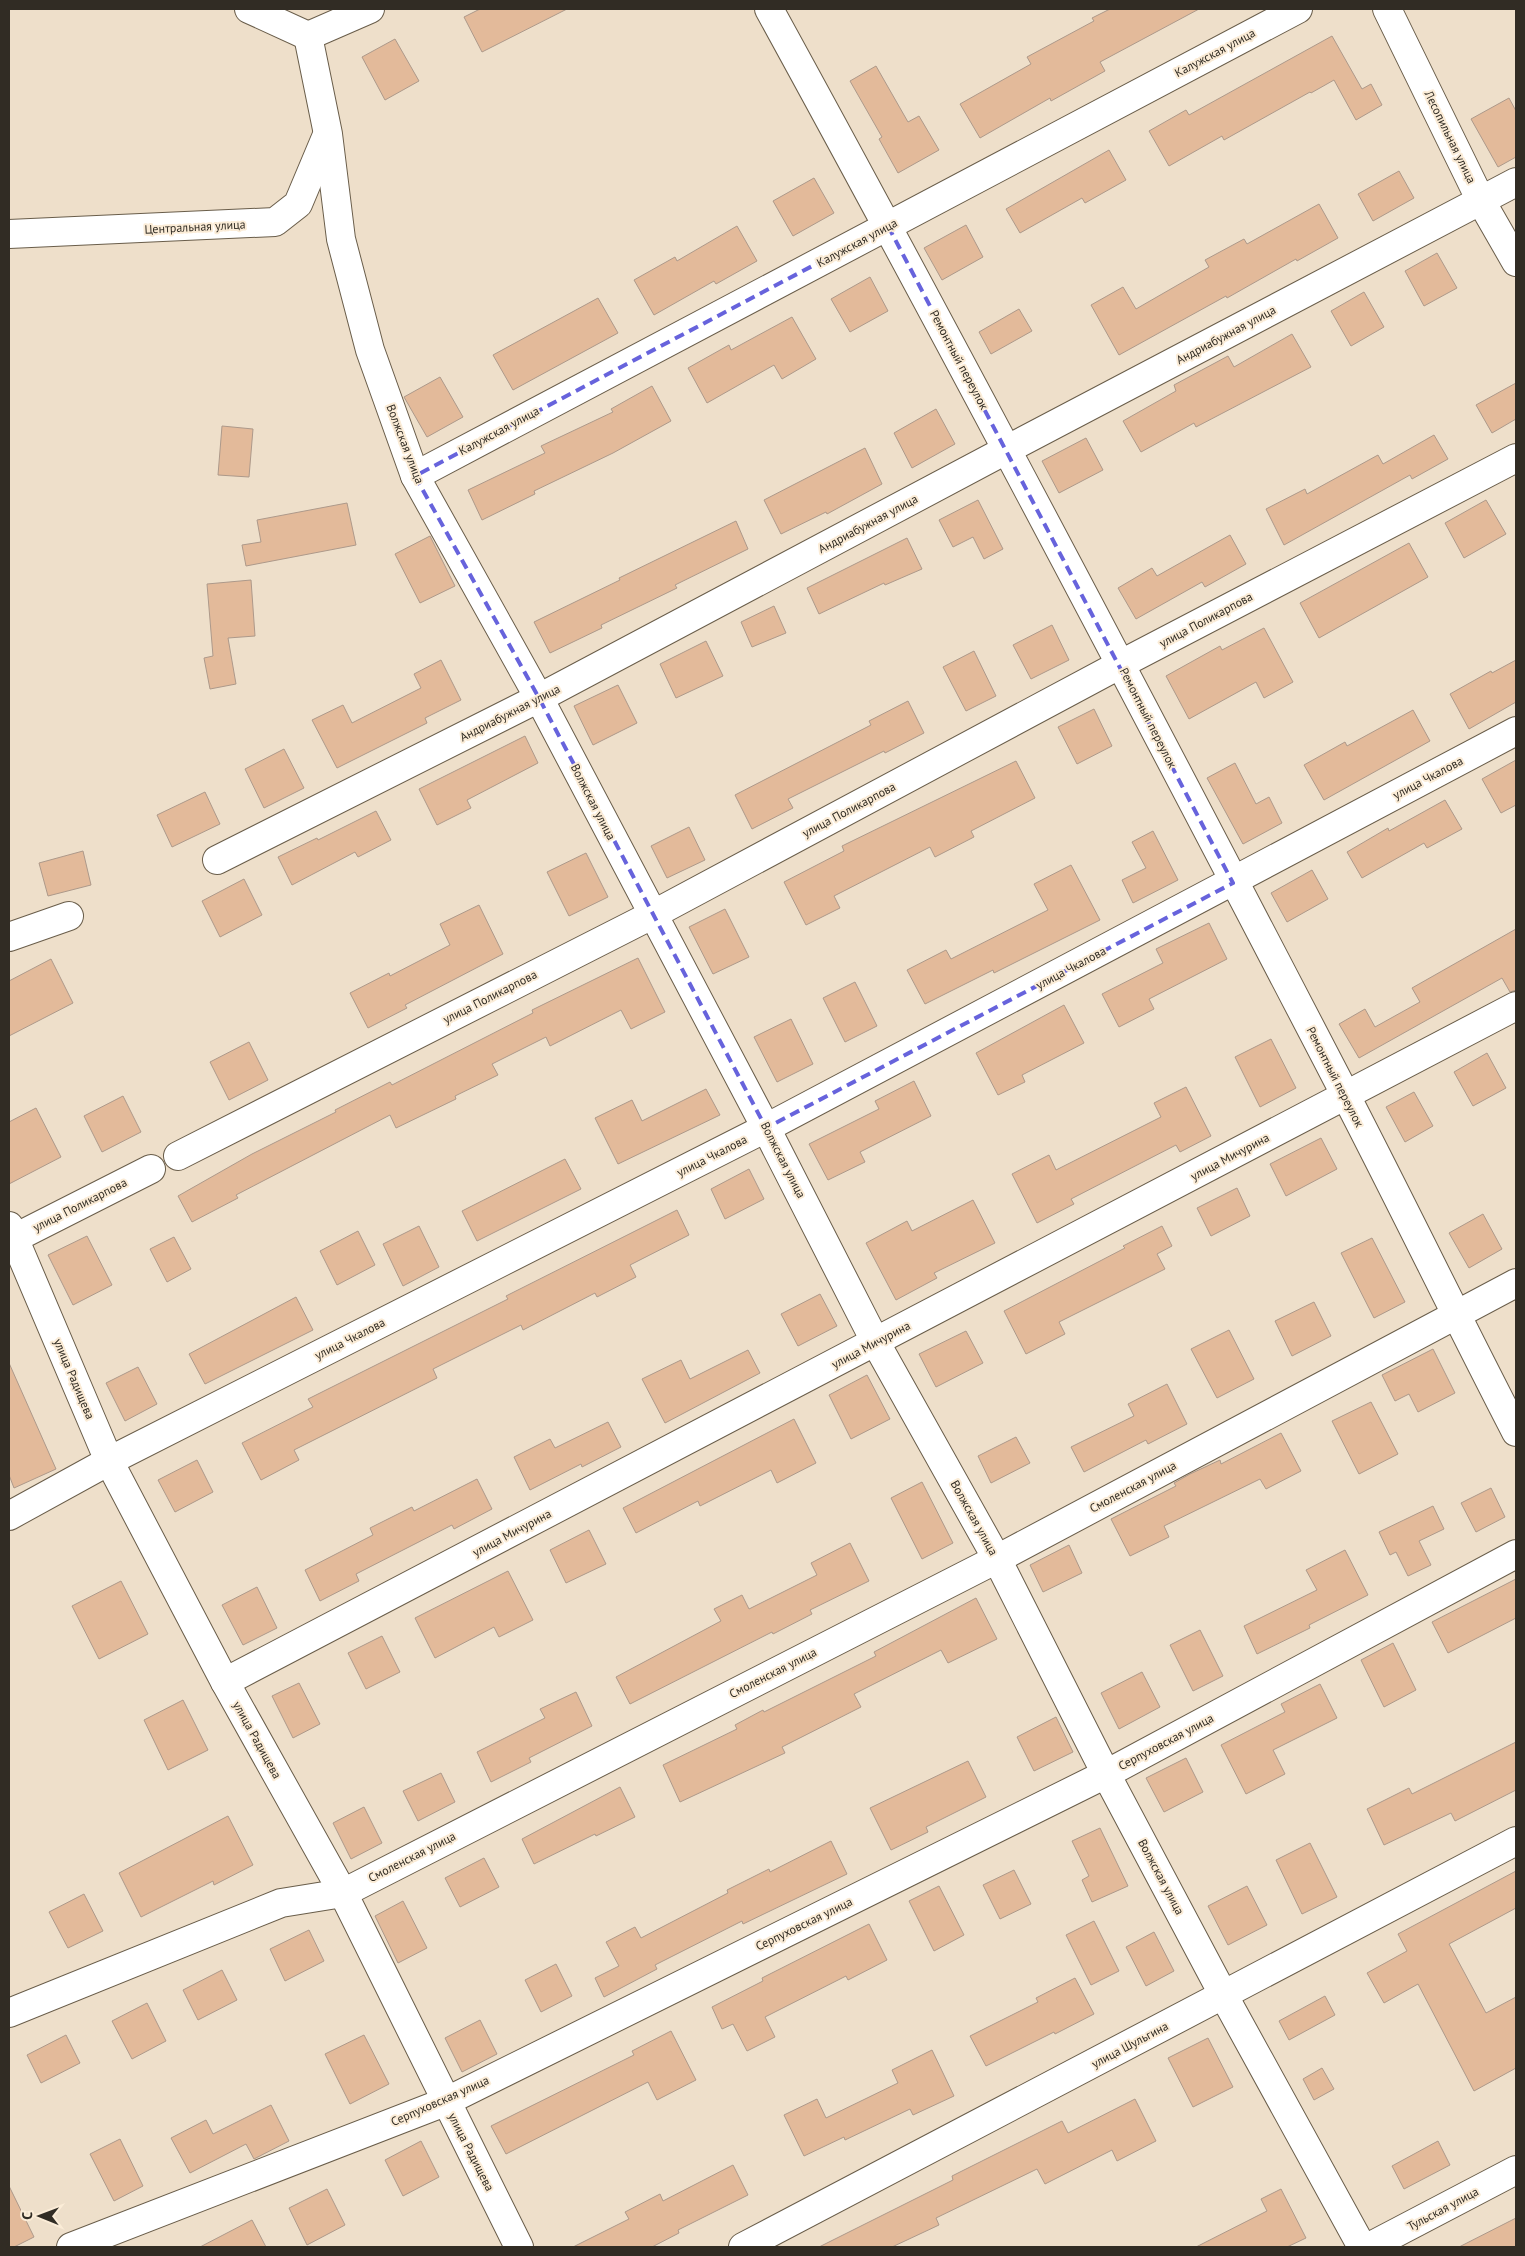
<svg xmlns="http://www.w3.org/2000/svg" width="1525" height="2256" font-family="'PT Sans',sans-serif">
	<rect width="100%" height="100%" fill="#eedfca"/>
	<!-- building -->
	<g fill="#e3ba9a" stroke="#ad998a">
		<path d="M480 9H567L482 52 464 17Z"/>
		<path d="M1110 9H1199L1100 62 1105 71 1051 101 1050 98 980 138 960 104 1031 64 1027 57 1094 21 1092 18Z"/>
		<path d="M1332 36 1362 89 1371 84 1382 105 1356 120 1334 80 1311 93 1310 92 1224 140 1222 136 1169 166 1149 131 1186 110 1189 115Z"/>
		<path d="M395 39 419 81 385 100 362 57Z"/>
		<path d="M876 66 908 122 919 116 939 150 898 173 879 139 882 137 850 81Z"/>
		<path d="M1509 98 1516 111V157L1498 167 1471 119Z"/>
		<path d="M1109 150 1126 180 1085 203 1082 198 1020 233 1006 209Z"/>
		<path d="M1399 171 1414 198 1373 221 1358 194Z"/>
		<path d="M814 178 834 213 793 236 773 201Z"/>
		<path d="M1319 204 1338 238 1297 261 1296 259 1227 298 1226 296 1119 355 1091 305 1123 287 1136 309 1209 267 1205 260 1244 239 1247 244Z"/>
		<path d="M966 225 983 257 942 280 924 248Z"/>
		<path d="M737 226 757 261 716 284 714 281 654 315 634 280 675 257 677 261Z"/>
		<path d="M1437 253 1457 288 1424 306 1405 271Z"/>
		<path d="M870 277 888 311 850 332 831 299Z"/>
		<path d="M1364 292 1384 327 1351 346 1331 311Z"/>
		<path d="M598 298 618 333 513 390 493 355Z"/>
		<path d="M1019 309 1032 331 991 354 979 332Z"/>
		<path d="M792 317 816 359 782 379 774 365 707 403 688 368 729 345 731 350Z"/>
		<path d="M1292 334 1311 367 1196 427 1194 423 1141 452 1123 421 1176 391 1174 385 1228 356 1234 367Z"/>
		<path d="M440 377 463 417 427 437 404 397Z"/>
		<path d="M1516 383V419L1492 433 1476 405Z"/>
		<path d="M652 386 671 421 613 453 534 491 535 494 482 520 468 490 545 453 541 446 613 412 611 409Z"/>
		<path d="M936 409 955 444 912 468 894 433Z"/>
		<path d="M222 426 253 429 249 477 218 475Z"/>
		<path d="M1434 435 1448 459 1412 479 1410 475 1284 545 1266 509 1305 489 1307 494 1378 455 1383 464Z"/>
		<path d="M1086 438 1103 470 1059 493 1042 461Z"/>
		<path d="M865 448 882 484 827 514 826 512 781 534 764 500Z"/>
		<path d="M978 500 1003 549 984 559 973 537 953 547 939 520Z"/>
		<path d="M1486 500 1506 534 1464 558 1445 523Z"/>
		<path d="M347 503 356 545 246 566 242 545 261 542 257 520Z"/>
		<path d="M736 521 748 549 675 585 677 588 601 625 602 628 550 653 534 622 620 580 619 578Z"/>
		<path d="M1230 535 1246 564 1205 587 1202 582 1136 619 1118 588 1152 568 1157 576Z"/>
		<path d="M430 536 455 586 420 603 395 554Z"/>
		<path d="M907 538 922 569 885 585 884 583 819 614 807 588Z"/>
		<path d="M1409 543 1428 577 1319 638 1300 603Z"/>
		<path d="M251 580 255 636 228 638 236 684 210 689 204 658 213 656 207 584Z"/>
		<path d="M774 606 786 633 752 647 741 622Z"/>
		<path d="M1052 625 1069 660 1031 679 1013 645Z"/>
		<path d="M1264 628 1293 682 1264 698 1256 682 1189 719 1166 676 1220 646 1222 650Z"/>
		<path d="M706 641 723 676 676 698 660 664Z"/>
		<path d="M974 651 996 696 966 711 943 667Z"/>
		<path d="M441 660 461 700 425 718 427 723 337 768 312 720 343 705 352 723 421 688 414 674Z"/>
		<path d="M1516 660V702L1469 729 1450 694 1491 671 1492 673Z"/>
		<path d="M618 685 637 723 593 745 574 706Z"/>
		<path d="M908 701 924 733 885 753 884 751 788 799 793 808 752 829 735 795 871 725 869 721Z"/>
		<path d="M1094 709 1112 746 1077 764 1058 727Z"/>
		<path d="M1413 710 1430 741 1324 800 1304 765 1345 742 1347 746Z"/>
		<path d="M525 736 538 763 467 800 471 808 437 825 419 789Z"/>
		<path d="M284 749 304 788 264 808 245 769Z"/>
		<path d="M1516 760V805L1501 813 1482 779Z"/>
		<path d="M1016 761 1035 798 971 831 974 837 935 857 930 847 834 896 840 908 806 925 784 882 844 851 842 846Z"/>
		<path d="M1235 763 1256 804 1269 797 1282 823 1243 844 1207 778Z"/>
		<path d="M205 792 220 824 172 847 157 815Z"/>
		<path d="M1445 800 1462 829 1427 848 1424 843 1362 878 1347 852 1388 828 1389 831Z"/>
		<path d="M376 811 391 840 358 857 355 852 292 885 278 857 317 838 318 840Z"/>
		<path d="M689 827 705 860 667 878 651 846Z"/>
		<path d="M1153 831 1178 880 1133 903 1122 880 1146 868 1132 842Z"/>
		<path d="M83 851 91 885 48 896 39 863Z"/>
		<path d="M586 853 608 897 569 916 547 872Z"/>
		<path d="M1071 865 1100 920 994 973 993 970 925 1004 907 970 946 950 951 959 1048 910 1034 884Z"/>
		<path d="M1312 870 1328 899 1287 922 1271 893Z"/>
		<path d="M244 879 262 915 220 937 202 901Z"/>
		<path d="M479 905 503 954 405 1005 407 1008 368 1028 350 993 389 973 390 976 450 945 440 924Z"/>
		<path d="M725 909 749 957 713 974 689 927Z"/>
		<path d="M1209 923 1227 959 1149 999 1154 1009 1119 1027 1102 994 1163 963 1156 949Z"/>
		<path d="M1516 929V990L1510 992 1502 978 1359 1058 1339 1024 1365 1009 1375 1027 1420 1002 1412 988Z"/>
		<path d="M638 958 665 1012 631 1029 621 1010 550 1046 546 1037 492 1064 498 1075 455 1096 456 1099 396 1128 390 1115 236 1195 238 1198 192 1222 178 1196 252 1154 336 1112 335 1110 390 1082 392 1085 533 1013 532 1010Z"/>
		<path d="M51 959 73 1003 9 1036V981Z"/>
		<path d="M855 982 877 1026 845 1042 823 998Z"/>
		<path d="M1064 1005 1084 1043 1022 1075 1025 1082 998 1095 976 1053Z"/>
		<path d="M791 1019 813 1064 777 1082 754 1037Z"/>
		<path d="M1271 1039 1296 1088 1260 1107 1235 1057Z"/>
		<path d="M249 1042 268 1080 229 1100 210 1062Z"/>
		<path d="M1487 1053 1506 1088 1473 1106 1454 1072Z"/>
		<path d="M914 1081 931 1116 860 1152 865 1162 828 1180 809 1144 879 1109 875 1101Z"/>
		<path d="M1186 1087 1211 1136 1180 1152 1176 1145 1071 1199 1074 1204 1037 1223 1012 1174 1049 1155 1056 1170 1161 1117 1154 1103Z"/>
		<path d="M706 1089 720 1115 618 1164 595 1118 632 1100 642 1121Z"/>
		<path d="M1414 1092 1433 1126 1405 1142 1386 1107Z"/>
		<path d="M123 1096 141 1132 102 1152 84 1116Z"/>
		<path d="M36 1108 61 1157 9 1184V1122Z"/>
		<path d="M1321 1138 1337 1169 1286 1196 1270 1164Z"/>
		<path d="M565 1159 581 1189 477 1241 462 1211Z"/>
		<path d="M749 1169 764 1199 725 1219 711 1189Z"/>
		<path d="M1237 1188 1250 1216 1211 1236 1197 1208Z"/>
		<path d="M973 1200 995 1243 934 1273 937 1278 896 1300 866 1243 907 1221 912 1231Z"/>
		<path d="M677 1210 689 1235 630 1265 636 1277 597 1297 595 1293 523 1330 521 1325 433 1369 437 1378 294 1450 299 1460 261 1480 242 1443 313 1407 308 1399 508 1299 506 1296Z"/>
		<path d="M1483 1214 1502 1249 1469 1268 1449 1233Z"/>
		<path d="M419 1226 439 1267 403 1286 383 1244Z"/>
		<path d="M1162 1226 1172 1246 1157 1254 1165 1269 1059 1322 1065 1334 1026 1354 1004 1311 1125 1248 1123 1246Z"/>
		<path d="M358 1231 375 1265 337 1285 320 1251Z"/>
		<path d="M87 1236 112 1285 73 1305 48 1255Z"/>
		<path d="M174 1237 191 1269 167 1282 150 1249Z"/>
		<path d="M1372 1238 1405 1302 1374 1318 1341 1253Z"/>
		<path d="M820 1294 837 1326 798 1346 781 1314Z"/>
		<path d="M296 1297 313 1330 205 1384 189 1354Z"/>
		<path d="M1314 1302 1331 1336 1292 1356 1275 1321Z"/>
		<path d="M1229 1330 1254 1379 1217 1398 1191 1349Z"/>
		<path d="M966 1331 983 1363 936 1387 919 1354Z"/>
		<path d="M1433 1349 1455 1393 1418 1412 1409 1394 1395 1401 1382 1375Z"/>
		<path d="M748 1350 760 1373 665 1423 642 1379 681 1360 690 1379Z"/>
		<path d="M9 1363 56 1469 14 1488 9 1475Z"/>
		<path d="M138 1367 157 1404 125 1421 106 1383Z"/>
		<path d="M867 1375 890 1419 851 1439 829 1395Z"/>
		<path d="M1167 1384 1187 1424 1148 1444 1146 1440 1084 1472 1071 1447 1134 1416 1128 1404Z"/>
		<path d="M1371 1402 1398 1454 1359 1474 1332 1421Z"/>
		<path d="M794 1419 816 1463 777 1483 771 1470 700 1506 698 1501 636 1533 623 1508Z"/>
		<path d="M608 1422 621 1447 582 1467 581 1464 530 1490 514 1457 550 1439 555 1448Z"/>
		<path d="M1281 1433 1301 1471 1266 1489 1260 1479 1164 1526 1169 1537 1130 1556 1111 1519 1176 1486 1174 1483 1190 1474 1220 1460 1221 1464Z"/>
		<path d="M1016 1437 1030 1463 991 1483 978 1456Z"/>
		<path d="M197 1460 213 1492 175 1512 158 1480Z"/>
		<path d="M477 1479 492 1509 454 1529 452 1525 356 1574 359 1581 320 1601 305 1570 373 1535 370 1528 412 1507 414 1511Z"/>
		<path d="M922 1482 953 1543 922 1559 891 1498Z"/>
		<path d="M1491 1488 1505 1517 1476 1532 1461 1503Z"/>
		<path d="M1433 1506 1444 1529 1419 1541 1431 1565 1408 1576 1396 1552 1390 1555 1379 1532Z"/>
		<path d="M589 1530 606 1564 566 1583 550 1550Z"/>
		<path d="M850 1543 869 1581 810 1610 812 1614 773 1634 772 1632 630 1704 616 1677 721 1621 714 1609 742 1595 749 1609 817 1575 811 1563Z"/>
		<path d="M1069 1545 1082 1573 1043 1592 1030 1565Z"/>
		<path d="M1345 1550 1368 1595 1309 1625 1310 1628 1257 1654 1244 1626 1317 1590 1306 1570Z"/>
		<path d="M508 1571 533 1620 499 1637 494 1627 435 1658 415 1618Z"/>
		<path d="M1516 1579V1618L1448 1653 1432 1622Z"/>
		<path d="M121 1581 148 1634 99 1659 72 1606Z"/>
		<path d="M257 1587 277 1628 243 1645 222 1605Z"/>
		<path d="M976 1598 997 1639 948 1663 941 1650 854 1694 861 1707 782 1747 785 1753 680 1802 663 1765 737 1729 735 1725 763 1710 764 1712 876 1656 874 1652Z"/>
		<path d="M1200 1630 1223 1676 1193 1691 1170 1645Z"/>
		<path d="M382 1636 400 1672 366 1689 348 1653Z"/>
		<path d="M1393 1643 1416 1690 1384 1707 1361 1660Z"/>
		<path d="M1142 1672 1160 1707 1119 1729 1101 1693Z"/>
		<path d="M299 1683 320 1724 293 1738 272 1696Z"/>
		<path d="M1320 1684 1337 1718 1273 1750 1285 1774 1246 1794 1221 1745 1285 1712 1281 1704Z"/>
		<path d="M576 1692 592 1726 529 1758 531 1762 491 1782 477 1752 545 1718 540 1709Z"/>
		<path d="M183 1700 208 1750 168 1770 144 1720Z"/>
		<path d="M1056 1717 1073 1752 1034 1771 1017 1737Z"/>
		<path d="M1516 1742V1790L1455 1821 1451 1813 1384 1845 1367 1809 1409 1788 1412 1794Z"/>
		<path d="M1186 1758 1203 1792 1164 1812 1146 1778Z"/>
		<path d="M968 1761 986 1797 926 1827 928 1832 891 1850 870 1808Z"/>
		<path d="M441 1773 455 1802 418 1821 403 1791Z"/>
		<path d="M620 1787 635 1817 596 1836 595 1834 534 1864 522 1839Z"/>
		<path d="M364 1807 382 1843 351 1859 333 1823Z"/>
		<path d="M228 1816 253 1865 214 1885 213 1881 141 1917 119 1873Z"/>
		<path d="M1100 1828 1128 1886 1092 1902 1082 1880 1089 1876 1072 1841Z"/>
		<path d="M831 1841 847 1874 743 1924 742 1921 655 1965 657 1969 604 1997 595 1978 619 1966 606 1942 635 1927 641 1938 728 1893 727 1890 769 1869 770 1872Z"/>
		<path d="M1310 1843 1337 1897 1302 1914 1276 1860Z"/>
		<path d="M484 1858 499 1887 460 1907 445 1878Z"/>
		<path d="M1014 1870 1031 1904 1000 1919 983 1885Z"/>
		<path d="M1516 1871V1908L1449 1944 1486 2013 1516 1997V2068L1474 2091 1418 1984 1384 2003 1367 1973 1407 1951 1398 1934Z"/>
		<path d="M939 1886 964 1935 934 1951 909 1901Z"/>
		<path d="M1247 1886 1267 1925 1228 1945 1208 1906Z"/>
		<path d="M84 1894 103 1931 68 1948 49 1912Z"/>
		<path d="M403 1901 427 1948 398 1963 375 1916Z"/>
		<path d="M1094 1921 1119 1971 1091 1985 1066 1935Z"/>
		<path d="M869 1924 887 1960 848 1980 846 1976 765 2017 775 2037 747 2051 733 2024 722 2029 712 2007 763 1981 762 1978Z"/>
		<path d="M309 1930 324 1961 285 1981 270 1949Z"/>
		<path d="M1154 1932 1174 1971 1146 1986 1126 1947Z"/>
		<path d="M556 1964 572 1996 541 2012 525 1980Z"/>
		<path d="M222 1970 237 2000 198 2020 183 1990Z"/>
		<path d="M1075 1978 1094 2014 1055 2034 1054 2032 986 2066 970 2036 1038 2002 1036 1998Z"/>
		<path d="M1325 1996 1335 2015 1289 2040 1279 2021Z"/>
		<path d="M147 2003 166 2041 132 2059 112 2021Z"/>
		<path d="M480 2020 497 2054 462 2072 445 2038Z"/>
		<path d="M671 2031 696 2080 657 2100 648 2082 506 2154 491 2126 634 2055 632 2051Z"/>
		<path d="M66 2035 80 2063 41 2083 27 2055Z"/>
		<path d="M364 2035 389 2084 350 2104 325 2054Z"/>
		<path d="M1208 2038 1233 2087 1193 2107 1168 2058Z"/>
		<path d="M932 2050 954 2096 913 2115 910 2109 845 2140 844 2137 804 2156 784 2115 817 2099 826 2118 898 2083 892 2070Z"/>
		<path d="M1322 2068 1334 2089 1314 2100 1303 2079Z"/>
		<path d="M1135 2099 1156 2141 1117 2161 1112 2150 1045 2184 1037 2169 936 2218 939 2225 892 2247H819L953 2180 952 2176 1062 2121 1068 2133Z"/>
		<path d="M271 2105 289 2141 254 2159 246 2144 190 2173 171 2138 206 2120 213 2134Z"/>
		<path d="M120 2139 143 2186 114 2201 90 2154Z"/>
		<path d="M421 2141 439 2177 403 2196 385 2160Z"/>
		<path d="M1438 2141 1450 2165 1404 2189 1392 2166Z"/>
		<path d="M733 2165 748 2195 678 2230 679 2233 652 2247H573L629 2219 625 2212 660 2194 663 2201Z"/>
		<path d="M9 2186 34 2237 14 2247H9Z"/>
		<path d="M327 2189 345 2225 307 2245 289 2208Z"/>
		<path d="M1281 2189 1306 2238 1287 2247H1196L1267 2211 1261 2199Z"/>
		<path d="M1516 2218V2247H1459Z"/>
		<path d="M252 2220 266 2247H200Z"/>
	</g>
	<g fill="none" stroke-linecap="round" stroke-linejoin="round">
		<defs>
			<g id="minor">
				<path d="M249 9 308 36"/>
				<path d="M1387 9 1481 201 1516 262"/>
				<path d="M308 36 328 134 341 239 370 350 415 476 539 698 766 1128 876 1343 997 1559 1106 1774 1224 1996 1362 2247"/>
				<path d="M308 36 370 9"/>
				<path d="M9 234 275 222 298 204 327 135"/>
				<path d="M415 476 1298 9"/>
				<path d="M217 860 539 698 1006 450 1516 182"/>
				<path d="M9 937 69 916"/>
				<path d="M178 1156 652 915 1121 664 1516 458"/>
				<path d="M9 1226 109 1461 225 1682 343 1893 519 2247"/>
				<path d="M9 1241 151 1169"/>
				<path d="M9 1516 109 1461 766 1128 1516 731"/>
				<path d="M225 1682 1516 1006"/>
				<path d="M9 2013 281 1903 343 1893 997 1559 1516 1283"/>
				<path d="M71 2247 445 2102 1106 1774 1516 1554"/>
				<path d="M743 2247 1516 1841"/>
			</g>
			<g id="secondary">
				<path d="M769 9C966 368 1156 730 1345 1094 1403 1206 1458 1320 1516 1432"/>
				<path d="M1369 2247 1516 2170"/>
			</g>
		</defs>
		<!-- minor casing -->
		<use href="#minor" stroke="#695d4a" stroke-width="30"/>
		<!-- secondary casing -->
		<use href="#secondary" stroke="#695d4a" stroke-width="30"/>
		<!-- minor -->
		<use href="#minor" stroke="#fff" stroke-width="28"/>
		<!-- secondary -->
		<use href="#secondary" stroke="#fff" stroke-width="28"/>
	</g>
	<!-- marked area -->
	<path fill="none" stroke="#6763dc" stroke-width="4" stroke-dasharray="10 6" stroke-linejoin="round" d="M888 226 1233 883 766 1128 539 698 415 476Z"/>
	<g text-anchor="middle" stroke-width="4" stroke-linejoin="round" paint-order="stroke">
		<!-- street labels -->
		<g font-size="12" fill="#312c24" stroke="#fbecd7">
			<text transform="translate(1215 53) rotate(-28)" y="4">Калужская улица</text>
			<text transform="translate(1450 137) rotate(64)" y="4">Лесопильная улица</text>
			<text transform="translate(195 227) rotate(-3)" y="4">Центральная улица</text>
			<text transform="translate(857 243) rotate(-28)" y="4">Калужская улица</text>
			<text transform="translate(1226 335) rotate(-28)" y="4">Андриабужная улица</text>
			<text transform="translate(959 360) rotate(62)" y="4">Ремонтный переулок</text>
			<text transform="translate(499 431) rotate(-28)" y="4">Калужская улица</text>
			<text transform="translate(405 444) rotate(69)" y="4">Волжская улица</text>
			<text transform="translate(868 524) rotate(-28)" y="4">Андриабужная улица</text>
			<text transform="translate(1206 620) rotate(-28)" y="4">улица Поликарпова</text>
			<text transform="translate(510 713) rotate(-27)" y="4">Андриабужная улица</text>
			<text transform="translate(1148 718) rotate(63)" y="4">Ремонтный переулок</text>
			<text transform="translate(1428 778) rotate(-28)" y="4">улица Чкалова</text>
			<text transform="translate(593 802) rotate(63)" y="4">Волжская улица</text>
			<text transform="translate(849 810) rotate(-28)" y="4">улица Поликарпова</text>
			<text transform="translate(1071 968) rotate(-28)" y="4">улица Чкалова</text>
			<text transform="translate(490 997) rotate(-27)" y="4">улица Поликарпова</text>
			<text transform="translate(1335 1077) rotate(63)" y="4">Ремонтный переулок</text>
			<text transform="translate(712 1156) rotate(-27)" y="4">улица Чкалова</text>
			<text transform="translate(1230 1157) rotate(-28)" y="4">улица Мичурина</text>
			<text transform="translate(783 1160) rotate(63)" y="4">Волжская улица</text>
			<text transform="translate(80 1205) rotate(-27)" y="4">улица Поликарпова</text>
			<text transform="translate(350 1339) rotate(-27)" y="4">улица Чкалова</text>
			<text transform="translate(871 1345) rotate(-28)" y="4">улица Мичурина</text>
			<text transform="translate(74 1379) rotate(67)" y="4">улица Радищева</text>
			<text transform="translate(1133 1487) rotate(-28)" y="4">Смоленская улица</text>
			<text transform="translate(974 1518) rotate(61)" y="4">Волжская улица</text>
			<text transform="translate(512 1533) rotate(-28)" y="4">улица Мичурина</text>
			<text transform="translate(773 1673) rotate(-27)" y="4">Смоленская улица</text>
			<text transform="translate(257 1740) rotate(61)" y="4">улица Радищева</text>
			<text transform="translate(1166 1742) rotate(-28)" y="4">Серпуховская улица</text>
			<text transform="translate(412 1857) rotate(-27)" y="4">Смоленская улица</text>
			<text transform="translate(1161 1877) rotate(62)" y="4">Волжская улица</text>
			<text transform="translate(804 1924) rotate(-26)" y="4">Серпуховская улица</text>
			<text transform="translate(1130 2045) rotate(-28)" y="4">улица Шульгина</text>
			<text transform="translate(440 2101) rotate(-24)" y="4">Серпуховская улица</text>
			<text transform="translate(471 2152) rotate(63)" y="4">улица Радищева</text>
			<text transform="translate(1443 2209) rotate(-28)" y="4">Тульская улица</text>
		</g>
	</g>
	<!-- border -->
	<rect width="1525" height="2256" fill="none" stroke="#312c24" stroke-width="20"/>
	<!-- north arrow -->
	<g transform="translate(40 2216) rotate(271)" stroke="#fbecd7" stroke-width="4" paint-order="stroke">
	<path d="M0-4L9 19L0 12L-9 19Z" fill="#312c24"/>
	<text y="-8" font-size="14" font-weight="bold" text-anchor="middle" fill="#312c24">С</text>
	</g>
</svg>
